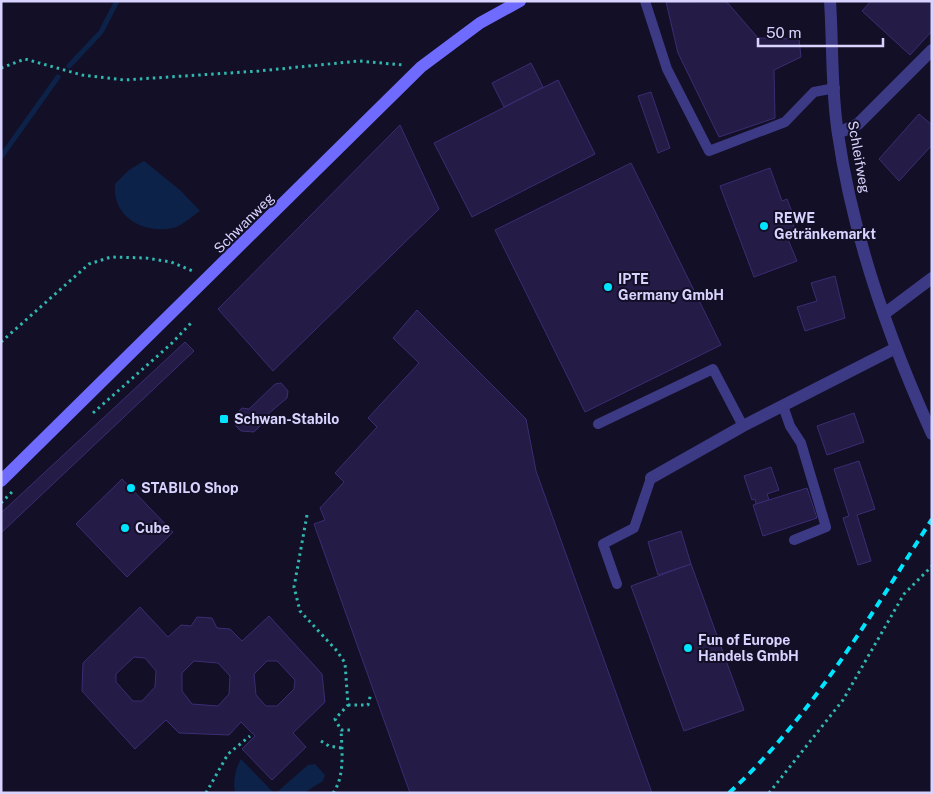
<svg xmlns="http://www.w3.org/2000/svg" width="933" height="794" font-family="'Public Sans',sans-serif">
	<rect width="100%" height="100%" fill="#130f26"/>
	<!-- water -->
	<g fill="#0c2248">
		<path d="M144 161 180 190 200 211C192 216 182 226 173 228 143 234 112 217 115 184L129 170Z"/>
		<path d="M241 759 274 793H235C233 782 235 768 241 759Z"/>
		<path d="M315 764 325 775 323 781 304 793H276L308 765Z"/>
	</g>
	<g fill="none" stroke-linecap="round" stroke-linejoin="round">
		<!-- stream -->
		<g stroke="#0c2248" stroke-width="5">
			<path d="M69 66 101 32 117 1"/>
			<path d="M1 157 58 77"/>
		</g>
	</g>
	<!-- building -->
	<g fill="#241b47" stroke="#3b2d73" fill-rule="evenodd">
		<path d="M726 1 758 38 799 39 801 57 774 70 775 118 719 137 678 53 666 2Z"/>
		<path d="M871 1H932V31L910 55 862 11Z"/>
		<path d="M531 63 543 87 504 107 492 83Z"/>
		<path d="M558 80 595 154 472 217 434 143Z"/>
		<path d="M651 92 670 148 658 153 638 96Z"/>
		<path d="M919 114 932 125V145L899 181 879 159Z"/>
		<path d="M400 125 439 209 273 371 218 309Z"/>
		<path d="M631 163 721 345 585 412 495 230Z"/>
		<path d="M770 168 782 201 787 199 794 217 791 218 796 233 787 237 797 261 754 277 720 186Z"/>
		<path d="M835 276 845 318 805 331 797 307 817 301 811 283Z"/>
		<path d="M417 310 526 419 536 471 652 793H410L314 524 325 520 320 508 344 482 335 473 377 427 368 418 419 363 393 338Z"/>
		<path d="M185 342 194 351 1 533V513Z"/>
		<path d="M281 383 288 391 287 398 261 420 260 426 254 432 241 431 236 426V414L242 408 249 409 275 384Z"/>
		<path d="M854 413 864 442 827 455 817 426Z"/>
		<path d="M859 461 875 509 857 515 871 561 858 565 843 518 849 516 834 469Z"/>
		<path d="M771 467 779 490 767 494 769 500 756 504 755 499 752 500 744 476Z"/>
		<path d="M122 479 173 532 127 577 76 524Z"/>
		<path d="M807 488 817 518 763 536 753 505Z"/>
		<path d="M681 531 691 564 658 575 648 542Z"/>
		<path d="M691 564 744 710 684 731 631 586Z"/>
		<path d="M140 607 168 637 181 625 191 626 197 617 212 618 217 628 230 629 242 641 269 616 322 674 325 702 293 733 306 747 272 780 242 749 255 736 241 722 229 735 179 733 166 720 135 749 82 691 83 663ZM134 657 145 658 156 671 155 687 142 701H133L116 682V674ZM194 661 218 663 230 676 229 694 218 706 192 704 182 691V673ZM267 661H277L295 680 294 689 277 706H266L256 695 254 674Z"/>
	</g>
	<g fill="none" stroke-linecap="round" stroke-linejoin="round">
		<!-- path -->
		<g stroke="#2fb8b0" stroke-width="3" stroke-dasharray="2.5 4" stroke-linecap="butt">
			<path d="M1 68 25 59 82 75 124 80 259 71 359 61 403 65"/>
			<path d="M1 342 89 264 111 257 146 258 171 262 195 272"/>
			<path d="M93 413 171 344 191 323"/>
			<path d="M1 503 13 491"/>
			<path d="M307 515 294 587 300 611 337 651 345 663 348 705 335 719 341 730H350"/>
			<path d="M348 705H368L371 693"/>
			<path d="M321 741 329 746 342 748"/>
			<path d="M206 793 228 754 250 736"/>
			<path d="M333 793C345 777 342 750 341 730"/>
			<path d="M769 793 843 700 904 594 932 566"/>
		</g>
		<!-- lane -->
		<g stroke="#3d3a85" stroke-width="10">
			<path d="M645 1 667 69 709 151 785 122 814 92 835 88"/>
			<path d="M783 406 790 426 801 443 826 527 794 540"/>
			<path d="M598 424 713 369 743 426"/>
			<path d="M617 584 603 544 634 528 651 478"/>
		</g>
		<!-- street -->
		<g stroke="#3d3a85" stroke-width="12">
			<path d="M830 1C833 45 831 91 838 134 853 238 889 339 932 434"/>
			<path d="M838 133 858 124 932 50"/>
			<path d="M884 314 932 278"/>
			<path d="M651 478 743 426 896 348"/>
		</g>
		<!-- secondary -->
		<path stroke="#6f6bff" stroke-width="12" d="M1 481 421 67 480 23 520 1"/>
		<!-- rail -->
		<path stroke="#00e5ff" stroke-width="4" stroke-dasharray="8 6" stroke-linecap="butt" d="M729 793C813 716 871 614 932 519"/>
	</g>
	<!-- markers -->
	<g fill="#00e5ff" stroke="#130f26" stroke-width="2">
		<circle cx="764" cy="226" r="5"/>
		<circle cx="608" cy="287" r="5"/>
		<rect x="219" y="414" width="10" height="10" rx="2.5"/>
		<circle cx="131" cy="488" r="5"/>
		<circle cx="125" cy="528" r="5"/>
		<circle cx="688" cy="648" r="5"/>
	</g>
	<g text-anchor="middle" stroke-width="4" stroke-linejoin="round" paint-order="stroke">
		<!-- street labels -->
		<g font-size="14" fill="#d9d4ff" stroke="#130f26">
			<text transform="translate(859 157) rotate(80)" y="5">Schleifweg</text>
			<text transform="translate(244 223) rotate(-45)" y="5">Schwanweg</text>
		</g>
		<!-- poi labels -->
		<g font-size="14" font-weight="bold" fill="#d9d4ff" stroke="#130f26" text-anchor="start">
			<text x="774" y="223">REWE<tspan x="774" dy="16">Getränkemarkt</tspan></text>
			<text x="618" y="284">IPTE<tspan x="618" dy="16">Germany GmbH</tspan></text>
			<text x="234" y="424">Schwan-Stabilo</text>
			<text x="141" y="493">STABILO Shop</text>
			<text x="135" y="533">Cube</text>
			<text x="698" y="645">Fun of Europe<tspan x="698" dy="16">Handels GmbH</tspan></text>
		</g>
	</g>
	<!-- border -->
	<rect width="933" height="794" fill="none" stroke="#d9d4ff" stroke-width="5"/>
	<!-- scale -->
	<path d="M758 38v8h125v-8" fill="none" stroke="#d9d4ff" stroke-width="2.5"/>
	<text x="766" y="38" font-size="15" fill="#d9d4ff" stroke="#130f26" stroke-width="4" paint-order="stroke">50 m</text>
</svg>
